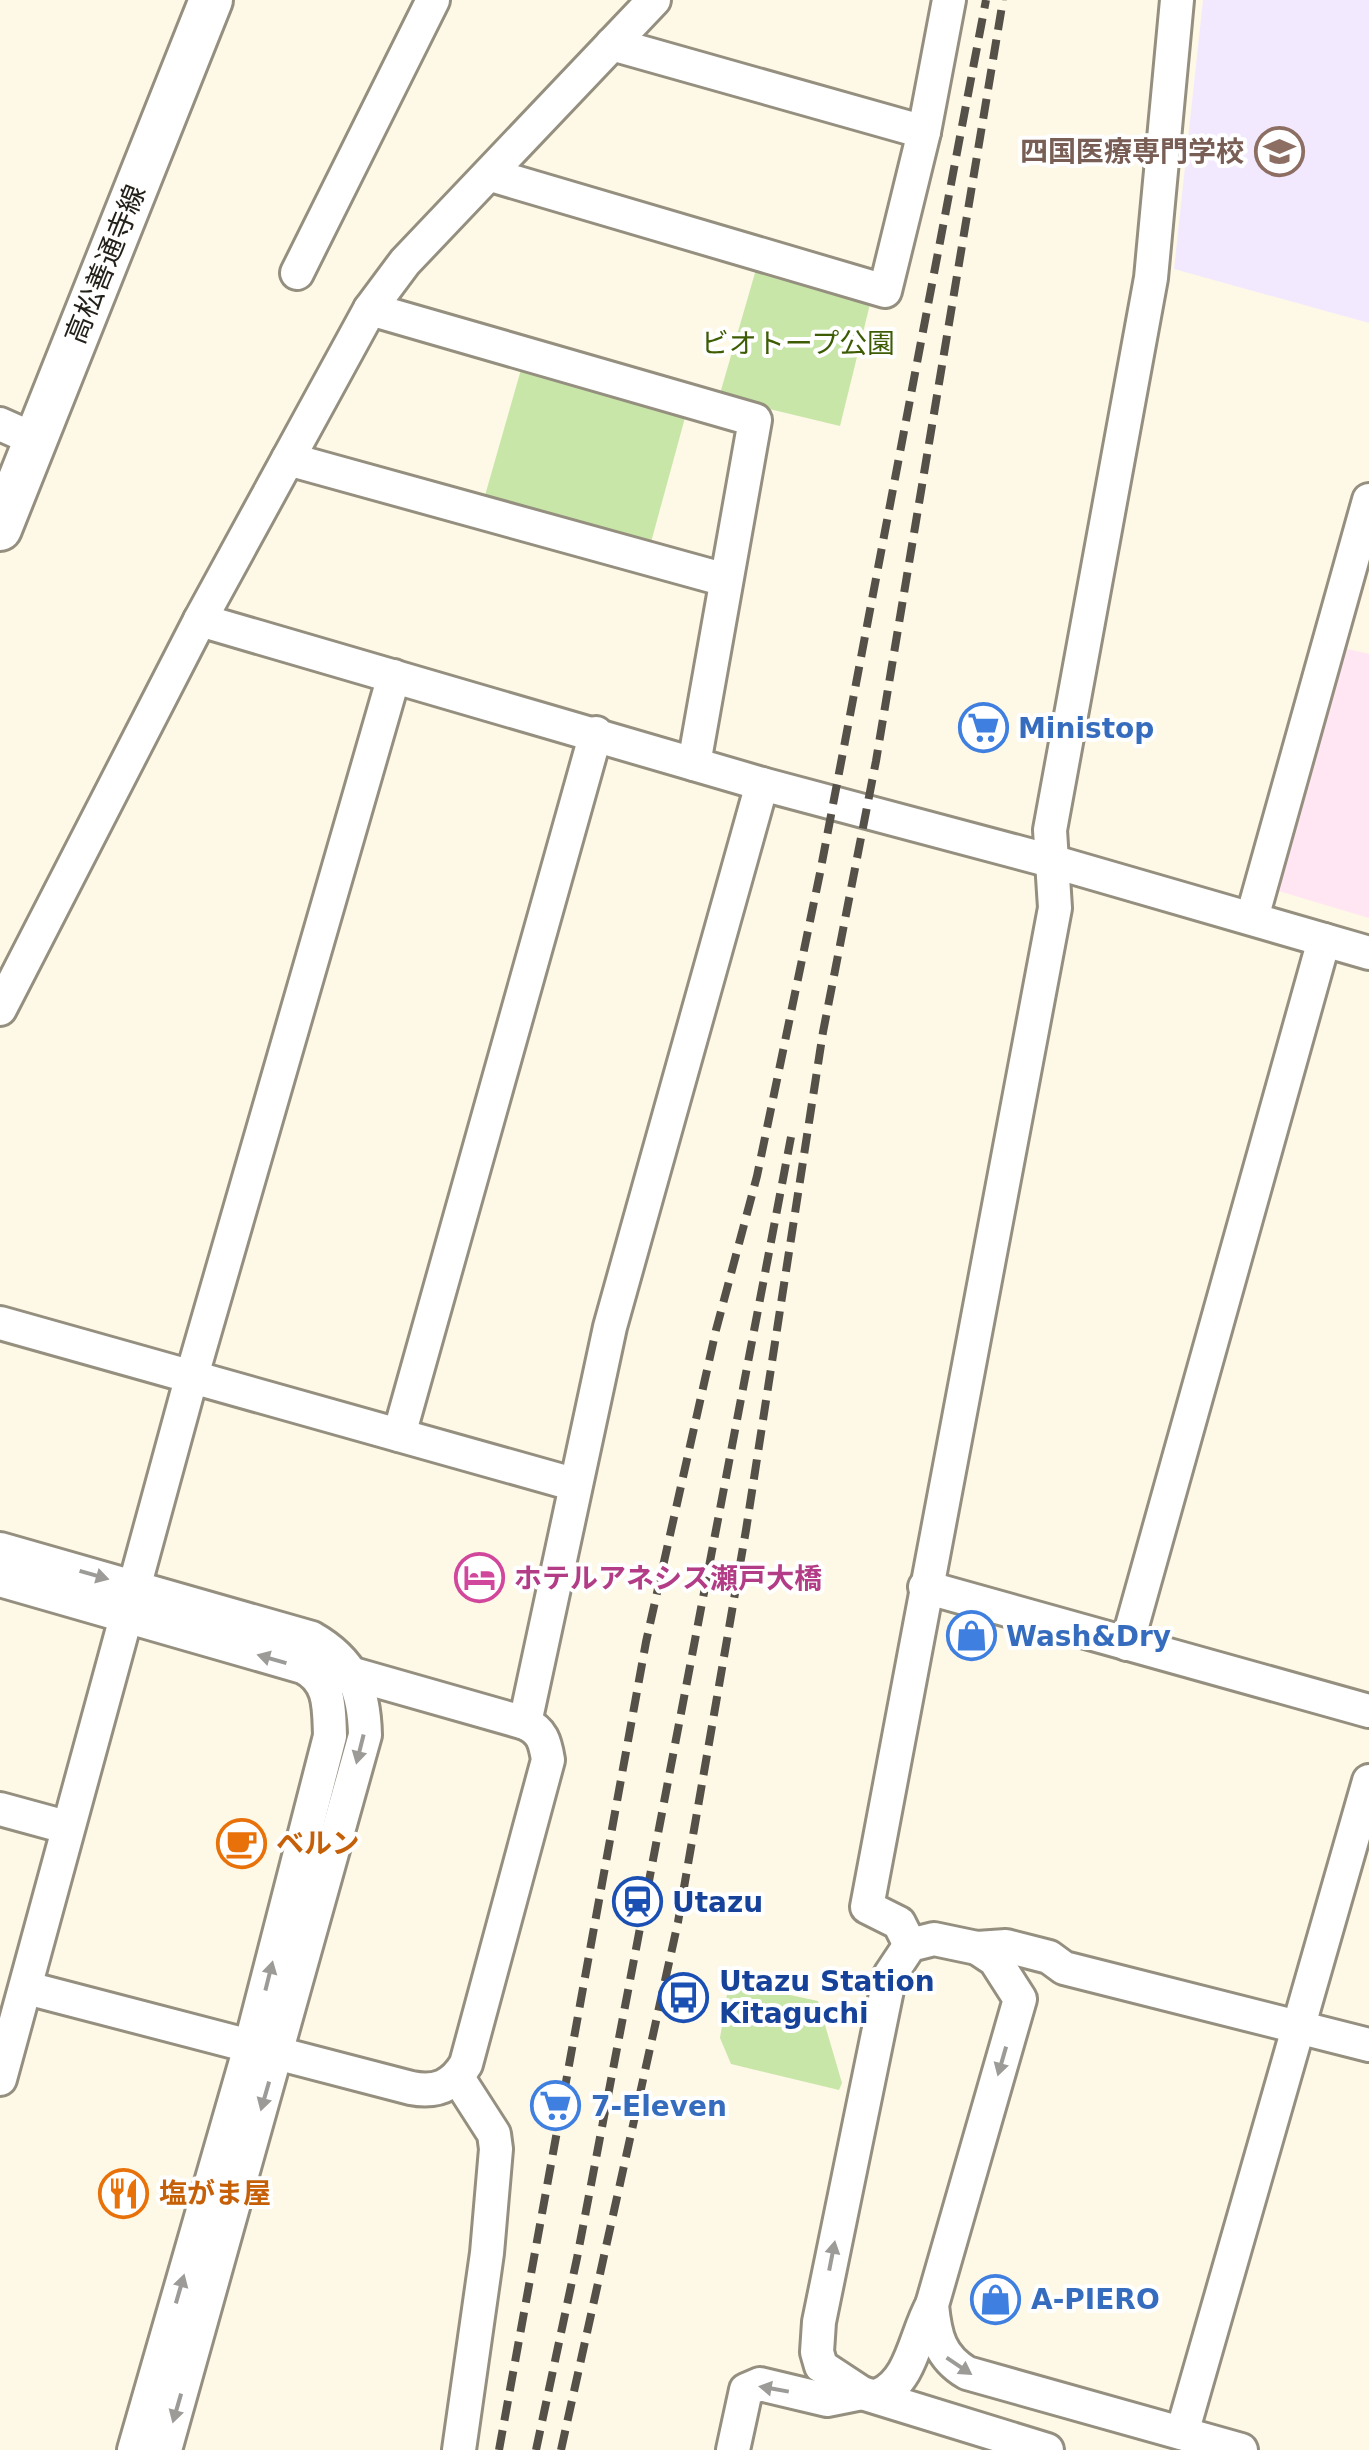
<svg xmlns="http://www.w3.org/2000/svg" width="1369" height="2450" font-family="'DejaVu Sans','Noto Sans JP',sans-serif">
	<rect width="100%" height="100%" fill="#fef8e7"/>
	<!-- education -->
	<path fill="#f3e9fe" d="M1203 0H1369V323L1174 269Z"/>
	<!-- medical -->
	<path fill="#ffe6f2" d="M1339 647 1369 654V918L1272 889Z"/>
	<!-- green -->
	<g fill="#c9e6a9">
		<path d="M757 266 871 300 840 426 719 397Z"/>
		<path d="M522 366 686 414 650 546 484 499Z"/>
		<path d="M729 1982 818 2001 842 2083 839 2090 731 2064 720 2038Z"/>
	</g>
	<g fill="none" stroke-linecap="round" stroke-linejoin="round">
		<defs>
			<g id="minor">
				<path d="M612 44 924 132"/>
				<path d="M491 175 885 291 924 132 949 0"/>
				<path d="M297 273 433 0"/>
				<path d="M370 309 755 420 694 764"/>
				<path d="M0 424 36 440"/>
				<path d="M288 459 726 580"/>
				<path d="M200 620 762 784 1051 861 1369 953"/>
				<path d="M1252 918 1369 500"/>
				<path d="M0 1009 200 620 370 309 405 262 654 0"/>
				<path d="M0 1323 573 1484"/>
				<path d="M399 1435 596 733"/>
				<path d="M0 1549 312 1638C352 1661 364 1689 365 1735L165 2450"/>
				<path d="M0 1580 303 1667C331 1681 329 1708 330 1736L250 2047 134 2450"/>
				<path d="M925 1587 1369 1711"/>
				<path d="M1127 1644 1324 940"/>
				<path d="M525 1723 610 1327 762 784"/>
				<path d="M0 1809 66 1827"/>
				<path d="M910 1945 899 1923 867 1907 1055 908 1050 830 1151 278 1177 0"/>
				<path d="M977 1948 995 1960 1020 1999 932 2305C935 2336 940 2357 967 2373L1241 2450"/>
				<path d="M27 1988 411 2088C436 2093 453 2086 466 2064L548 1760C545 1741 542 1731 525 1723L353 1674 342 1677"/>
				<path d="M458 2078 494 2134 496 2149 487 2253 459 2450"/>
				<path d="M0 2079 191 1379 394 676"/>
				<path d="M879 2395C912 2381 915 2335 932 2305"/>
				<path d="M1182 2433 1369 1781"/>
				<path d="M733 2450 746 2390 760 2384 827 2400 862 2393"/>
				<path d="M1047 2450 862 2393 821 2366 817 2352 819 2322 890 1975 910 1945 934 1939 977 1948 1006 1946 1049 1957 1064 1968 1369 2045"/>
			</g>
			<path id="major" d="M0 529 211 0"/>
		</defs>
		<!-- minor casing -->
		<use href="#minor" stroke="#958f80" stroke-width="38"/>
		<!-- major casing -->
		<use href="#major" stroke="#958f80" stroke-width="48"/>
		<!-- minor -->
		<use href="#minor" stroke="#fff" stroke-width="32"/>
		<!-- major -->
		<use href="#major" stroke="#fff" stroke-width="42"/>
		<!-- rail -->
		<g stroke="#555149" stroke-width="8" stroke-dasharray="20 10" stroke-linecap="butt">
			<path d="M499 2450 646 1642 716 1330 757 1176 820 873 986 0"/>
			<path d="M536 2450 577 2258 791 1137"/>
			<path d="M561 2450 678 1922 746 1530 823 1032 876 761 1003 0"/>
		</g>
	</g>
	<!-- one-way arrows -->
	<defs><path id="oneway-solid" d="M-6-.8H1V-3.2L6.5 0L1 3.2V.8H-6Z" transform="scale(2.5)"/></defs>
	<g fill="#9c9b98">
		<use href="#oneway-solid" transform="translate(94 1575) rotate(16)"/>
		<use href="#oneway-solid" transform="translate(272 1659) rotate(-164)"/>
		<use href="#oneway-solid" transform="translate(360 1749) rotate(104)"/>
		<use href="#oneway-solid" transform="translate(269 1976) rotate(-76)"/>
		<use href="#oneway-solid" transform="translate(1002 2061) rotate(106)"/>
		<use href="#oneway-solid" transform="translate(265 2096) rotate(106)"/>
		<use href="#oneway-solid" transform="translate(832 2256) rotate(-79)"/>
		<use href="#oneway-solid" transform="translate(180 2289) rotate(-74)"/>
		<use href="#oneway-solid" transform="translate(959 2366) rotate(34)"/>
		<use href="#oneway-solid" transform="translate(774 2389) rotate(-170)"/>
		<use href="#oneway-solid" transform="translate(177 2408) rotate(106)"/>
	</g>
	<!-- icons -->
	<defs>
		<symbol id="university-ring" viewBox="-11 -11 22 22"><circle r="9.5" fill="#fff" stroke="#8d6e63" stroke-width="1.5"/><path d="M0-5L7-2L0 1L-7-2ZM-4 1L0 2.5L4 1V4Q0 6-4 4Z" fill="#8d6e63"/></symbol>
		<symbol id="supermarket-ring" viewBox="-11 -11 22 22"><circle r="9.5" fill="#fff" stroke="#3f7fe0" stroke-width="1.5"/><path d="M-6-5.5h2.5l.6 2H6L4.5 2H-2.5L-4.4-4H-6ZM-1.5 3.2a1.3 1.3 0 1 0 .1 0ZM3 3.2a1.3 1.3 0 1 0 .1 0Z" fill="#3f7fe0"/></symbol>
		<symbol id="hotel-ring" viewBox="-11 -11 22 22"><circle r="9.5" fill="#fff" stroke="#d1479c" stroke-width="1.5"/><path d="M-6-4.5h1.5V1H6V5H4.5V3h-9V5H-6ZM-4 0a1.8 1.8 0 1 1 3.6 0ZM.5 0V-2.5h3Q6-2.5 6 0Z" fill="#d1479c"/></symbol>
		<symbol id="shop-ring" viewBox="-11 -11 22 22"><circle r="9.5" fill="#fff" stroke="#3f7fe0" stroke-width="1.5"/><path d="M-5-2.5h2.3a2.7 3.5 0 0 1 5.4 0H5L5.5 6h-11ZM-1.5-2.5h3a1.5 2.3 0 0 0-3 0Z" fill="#3f7fe0"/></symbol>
		<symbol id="cafe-ring" viewBox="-11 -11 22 22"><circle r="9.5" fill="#fff" stroke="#e8710a" stroke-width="1.5"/><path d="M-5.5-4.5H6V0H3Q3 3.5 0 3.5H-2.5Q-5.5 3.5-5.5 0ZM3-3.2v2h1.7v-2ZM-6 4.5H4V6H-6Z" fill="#e8710a"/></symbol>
		<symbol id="station-ring" viewBox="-11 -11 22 22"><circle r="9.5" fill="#fff" stroke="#1a4fb4" stroke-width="1.5"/><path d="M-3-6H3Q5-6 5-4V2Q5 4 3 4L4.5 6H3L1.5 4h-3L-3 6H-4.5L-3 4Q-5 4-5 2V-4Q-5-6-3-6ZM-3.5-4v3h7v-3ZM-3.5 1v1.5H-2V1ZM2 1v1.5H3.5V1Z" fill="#1a4fb4"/></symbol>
		<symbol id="bus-ring" viewBox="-11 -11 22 22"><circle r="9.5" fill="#fff" stroke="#1a4fb4" stroke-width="1.5"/><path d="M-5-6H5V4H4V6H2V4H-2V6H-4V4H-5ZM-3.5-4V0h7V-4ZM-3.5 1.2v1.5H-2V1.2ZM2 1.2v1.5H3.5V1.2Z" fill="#1a4fb4"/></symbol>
		<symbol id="restaurant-ring" viewBox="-11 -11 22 22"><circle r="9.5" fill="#fff" stroke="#e8710a" stroke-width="1.5"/><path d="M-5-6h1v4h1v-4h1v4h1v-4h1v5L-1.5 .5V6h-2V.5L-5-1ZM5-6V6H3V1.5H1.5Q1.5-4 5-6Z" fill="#e8710a"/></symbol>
	</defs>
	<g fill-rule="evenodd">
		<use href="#university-ring" x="1252" y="124" width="55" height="55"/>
		<use href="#supermarket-ring" x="956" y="700" width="55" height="55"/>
		<use href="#hotel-ring" x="452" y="1550" width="55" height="55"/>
		<use href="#shop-ring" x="944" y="1608" width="55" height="55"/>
		<use href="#cafe-ring" x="214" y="1816" width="55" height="55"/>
		<use href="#station-ring" x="610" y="1874" width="55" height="55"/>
		<use href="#bus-ring" x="656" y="1970" width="55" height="55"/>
		<use href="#supermarket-ring" x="528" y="2078" width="55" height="55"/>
		<use href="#restaurant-ring" x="96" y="2166" width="55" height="55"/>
		<use href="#shop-ring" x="968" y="2272" width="55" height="55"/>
	</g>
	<g text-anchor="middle" stroke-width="8" stroke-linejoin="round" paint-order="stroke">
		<!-- education labels -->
		<g font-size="28" font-weight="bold" fill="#785e54" stroke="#fff" text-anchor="end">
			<text x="1244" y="161">四国医療専門学校</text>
		</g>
		<!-- street labels -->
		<g font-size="28" fill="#24211b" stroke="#fff">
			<text transform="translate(105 264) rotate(-68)" y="10">高松善通寺線</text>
		</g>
		<!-- park labels -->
		<g font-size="28" fill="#3d5c04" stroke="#fff">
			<text x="798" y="353">ビオトープ公園</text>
		</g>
		<!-- shop labels -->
		<g font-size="28" font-weight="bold" fill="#366cbe" stroke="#fff" text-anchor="start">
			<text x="1018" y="738">Ministop</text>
			<text x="1006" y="1646">Wash&amp;Dry</text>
			<text x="591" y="2116">7-Eleven</text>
			<text x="1031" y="2309">A-PIERO</text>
		</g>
		<!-- hotel labels -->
		<g font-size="28" font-weight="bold" fill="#b23c85" stroke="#fff" text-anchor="start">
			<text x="514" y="1588">ホテルアネシス瀬戸大橋</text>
		</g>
		<!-- food labels -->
		<g font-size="28" font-weight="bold" fill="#c56008" stroke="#fff" text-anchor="start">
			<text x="276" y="1853">ベルン</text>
			<text x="159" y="2203">塩がま屋</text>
		</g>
		<!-- transit labels -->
		<g font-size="28" font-weight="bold" fill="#164399" stroke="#fff" text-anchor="start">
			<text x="672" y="1912">Utazu</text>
			<text x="719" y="1991">Utazu Station<tspan x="719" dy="32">Kitaguchi</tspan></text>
		</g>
	</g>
</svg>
